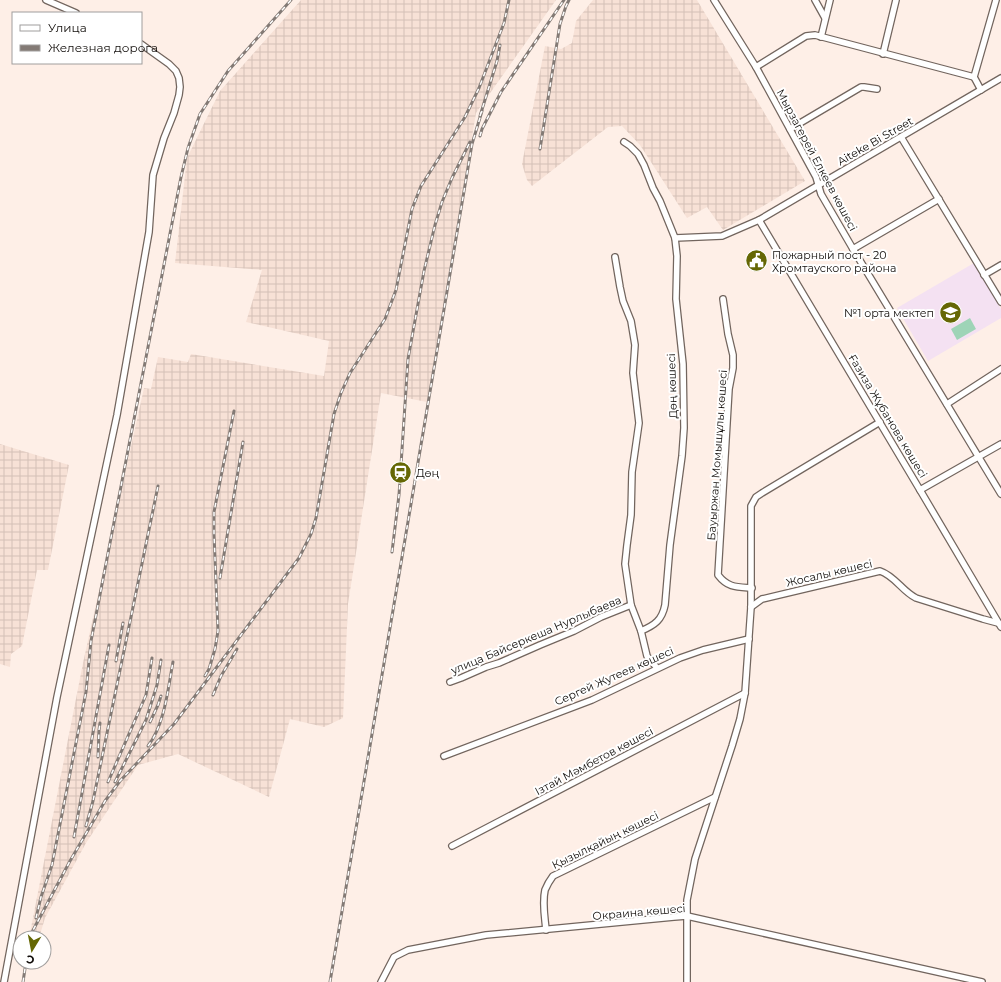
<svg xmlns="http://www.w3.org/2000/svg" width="1001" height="982" font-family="Montserrat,sans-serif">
	<defs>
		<pattern id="industrial-grid" width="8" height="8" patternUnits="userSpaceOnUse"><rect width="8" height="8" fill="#f7e1d6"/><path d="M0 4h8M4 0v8" fill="none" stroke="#d3c0b6"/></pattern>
	</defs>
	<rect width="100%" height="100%" fill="#feefe7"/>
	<!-- industrial -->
	<g fill="url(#industrial-grid)">
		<path d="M301 0H556L476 113 427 402 381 393 348 604 343 718 324 727 290 719 269 797 178 754 138 765 86 843 45 918 39 938H29L83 663 144 388 151 389 158 357 188 362 191 354 324 376 329 341 246 322 262 270 175 263 187 158 220 91Z"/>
		<path d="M593 0H697L805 181 723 230 707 207 687 218 640 145 622 126 608 127 532 186 527 180 522 164 545 46 561 49 572 43 576 21Z"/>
		<path d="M0 444 69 465 48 570H37L22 646 11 654 10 667 0 664Z"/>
	</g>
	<!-- education -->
	<path fill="#f4e1f2" d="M974 263 1001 309V318L928 361 897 308Z"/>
	<!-- green -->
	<path fill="#9ed4b7" d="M970 318 976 329 957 340 951 329Z"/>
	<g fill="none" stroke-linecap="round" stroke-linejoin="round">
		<defs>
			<g id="minor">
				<path d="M46 0 76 13"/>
				<path d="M714 0 756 67 816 177 821 194 853 249 1001 494"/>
				<path d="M815 0 825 18"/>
				<path d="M821 37 830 0"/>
				<path d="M883 54 896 0"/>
				<path d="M756 67 806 36 815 35 974 77"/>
				<path d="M981 90 974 77 996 0"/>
				<path d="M790 129 861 87H864L877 89"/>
				<path d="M901 137 1001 302"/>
				<path d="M624 142 630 146 638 154 644 165 653 188 660 201 675 238 677 256 676 299 683 364 684 428 682 456 670 545 665 605C662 620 655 625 641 631"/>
				<path d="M759 220 920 490 1001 627"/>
				<path d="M675 238 722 236 759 220 1001 78"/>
				<path d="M853 249 939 199"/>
				<path d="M615 257 620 287 623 301 631 321 635 345 633 373 639 423 632 472 631 515 627 545 625 564 631 605 641 631 647 656 657 668"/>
				<path d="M984 275 1001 265"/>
				<path d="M723 299 728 334 733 355V368L729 389 718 575C728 588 737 587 752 588"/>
				<path d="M947 404 1001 369"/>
				<path d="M920 490 1001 444"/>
				<path d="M751 607 762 599 880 571C895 576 902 591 916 598L983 619 998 623"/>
				<path d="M450 682 461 678 486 667 499 663 540 645 574 631 601 617 631 605"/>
				<path d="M444 756 592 700 680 658 703 650 749 639"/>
				<path d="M452 846 745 693"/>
				<path d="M546 930C545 918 542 903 545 890 547 885 550 880 553 876L715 797"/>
				<path d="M4 982 57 697 117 415 149 232 153 175 164 138 174 113 179 95 180 87 179 78 176 71 169 64 141 44"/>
				<path d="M381 982 394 957 408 950 486 935 674 917 687 916 982 982"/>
				<path d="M687 982V900L695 859 732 746 740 719 745 693 751 607V506L756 497 762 493 880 422"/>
			</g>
		</defs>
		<!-- minor casing -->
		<use href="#minor" stroke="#72655e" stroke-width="8"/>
		<!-- minor -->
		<use href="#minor" stroke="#fff" stroke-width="5.5"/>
		<defs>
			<g id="rail">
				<path d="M480 116 497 61 500 45"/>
				<path d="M480 136 482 129 501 92 564 0"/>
				<path d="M540 149 560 24 566 6 569 0"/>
				<path d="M392 552 399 495 408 359 424 271 435 225 442 202 452 178 470 142"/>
				<path d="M220 578 243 442"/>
				<path d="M116 661 123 623"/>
				<path d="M205 676 209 669 215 649 218 631 214 534V512L234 411"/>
				<path d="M213 695 221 676 237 649"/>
				<path d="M150 722 158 705 161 696"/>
				<path d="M148 746C165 724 168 688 173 662"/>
				<path d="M98 757 99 730 100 723"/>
				<path d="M108 782 146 695 152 658"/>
				<path d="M115 782 146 720 157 685 161 660"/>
				<path d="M86 826 93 801 158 486"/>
				<path d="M74 837 109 645"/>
				<path d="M36 918 41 897 52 865 86 692 91 641 181 177 188 148 200 114 228 71 291 0"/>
				<path d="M31 938V934L70 861 105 801 120 781 174 724 299 558 311 534 316 518 334 414 341 393 350 373 385 319 396 290 412 209 421 186 465 117 479 88 504 23 509 0"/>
				<path d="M23 982 26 962"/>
				<path d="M330 982 472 144 482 111"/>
			</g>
		</defs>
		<!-- rail casing -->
		<use href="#rail" stroke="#837a75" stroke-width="3"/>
		<!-- rail -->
		<use href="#rail" stroke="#fff" stroke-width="1.5" stroke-dasharray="4.5" stroke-linecap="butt"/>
	</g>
	<!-- icons -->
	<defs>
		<symbol id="civic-disc" viewBox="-11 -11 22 22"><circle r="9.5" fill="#656704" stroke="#fff"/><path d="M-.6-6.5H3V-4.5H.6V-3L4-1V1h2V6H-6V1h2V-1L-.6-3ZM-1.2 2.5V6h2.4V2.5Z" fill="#fff"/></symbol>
		<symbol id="school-disc" viewBox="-11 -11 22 22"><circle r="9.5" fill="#656704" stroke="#fff"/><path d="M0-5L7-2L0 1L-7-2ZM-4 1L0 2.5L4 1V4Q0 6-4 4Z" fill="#fff"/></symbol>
		<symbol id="station-disc" viewBox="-11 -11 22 22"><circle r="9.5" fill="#656704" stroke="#fff"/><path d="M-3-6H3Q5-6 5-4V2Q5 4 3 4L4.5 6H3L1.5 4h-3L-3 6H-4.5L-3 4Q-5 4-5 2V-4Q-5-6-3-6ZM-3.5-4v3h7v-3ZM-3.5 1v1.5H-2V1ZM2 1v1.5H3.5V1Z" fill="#fff"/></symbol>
	</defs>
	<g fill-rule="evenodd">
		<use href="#civic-disc" x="744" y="248" width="25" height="25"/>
		<use href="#school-disc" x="938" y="300" width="25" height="25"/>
		<use href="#station-disc" x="388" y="460" width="25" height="25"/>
	</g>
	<g text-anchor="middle" stroke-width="4" stroke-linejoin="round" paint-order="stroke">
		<!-- street labels -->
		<g font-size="11" fill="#110d0a" stroke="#fff">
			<text transform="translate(875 141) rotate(-30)" y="4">Aiteke Bi Street</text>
			<text transform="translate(817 160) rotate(62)" y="4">Мырзагерей Елкеев көшесі</text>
			<text transform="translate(672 386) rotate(-92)" y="4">Дөң көшесі</text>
			<text transform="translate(888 416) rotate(59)" y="4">Ғазиза Жұбанова көшесі</text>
			<text transform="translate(717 455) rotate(-86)" y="4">Бауыржан Момышұлы көшесі</text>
			<text transform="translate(829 573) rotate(-13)" y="4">Жосалы көшесі</text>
			<text transform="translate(536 635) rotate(-23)" y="4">улица Байсеркеша Нурлыбаева</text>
			<text transform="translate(614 676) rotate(-24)" y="4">Сергей Жутеев көшесі</text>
			<text transform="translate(594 761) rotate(-28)" y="4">Ізтай Мәмбетов көшесі</text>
			<text transform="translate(605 840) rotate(-26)" y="4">Қызылқайың көшесі</text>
			<text transform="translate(639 912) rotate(-5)" y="4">Окраина көшесі</text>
		</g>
		<!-- poi labels -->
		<g font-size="11" fill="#110d0a" stroke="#fff" text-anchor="start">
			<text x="772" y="259">Пожарный пост - 20<tspan x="772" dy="13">Хромтауского района</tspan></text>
			<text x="934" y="317" text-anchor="end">№1 орта мектеп</text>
			<text x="416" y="477">Дөң</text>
		</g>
	</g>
	<!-- legend -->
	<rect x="12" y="12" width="130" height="52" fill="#ffffff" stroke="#a09e9d"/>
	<rect x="20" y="25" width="20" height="6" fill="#ffffff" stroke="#a09e9d"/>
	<text x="48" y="32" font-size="12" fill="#110d0a">Улица</text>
	<rect x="20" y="45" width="20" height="6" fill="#837a75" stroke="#a09e9d"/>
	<text x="48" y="52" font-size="12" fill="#110d0a">Железная дорога</text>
	<!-- north arrow -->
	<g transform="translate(32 950) rotate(190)"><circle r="19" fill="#ffffff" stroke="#a09e9d"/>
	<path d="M0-3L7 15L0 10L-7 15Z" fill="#656704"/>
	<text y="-6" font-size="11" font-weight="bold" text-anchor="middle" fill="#110d0a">С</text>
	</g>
</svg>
